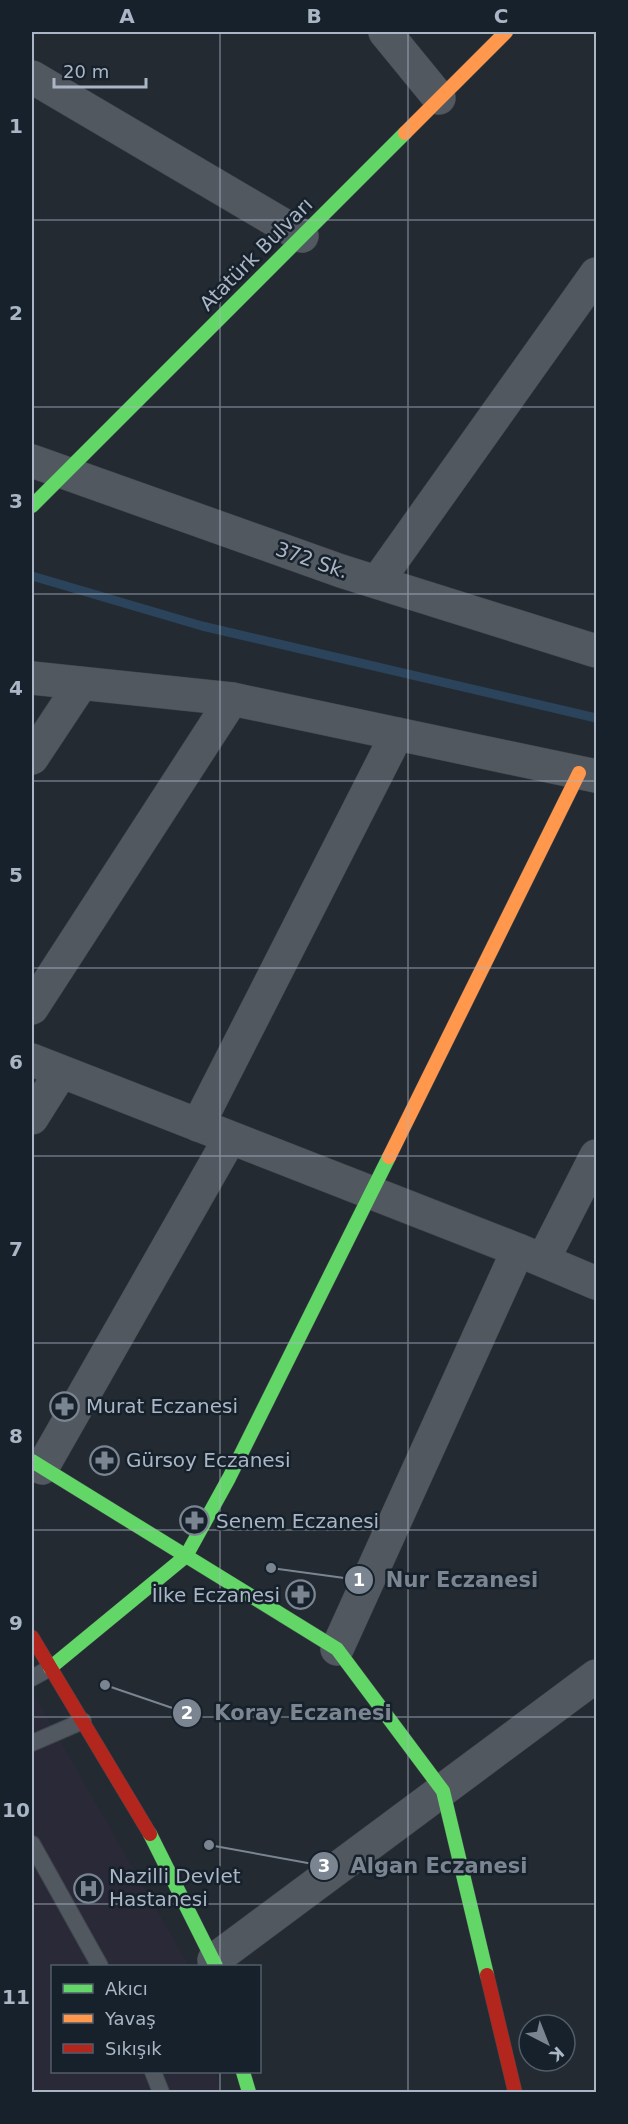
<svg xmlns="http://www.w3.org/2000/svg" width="628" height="2124" font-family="'DejaVu Sans',sans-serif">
	<rect width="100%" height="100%" fill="#232a31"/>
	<!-- medical -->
	<path fill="#292937" d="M32 1691 189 1966H52V2072H216L221 2092H32Z"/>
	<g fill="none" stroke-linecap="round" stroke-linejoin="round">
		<!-- stream -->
		<path stroke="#2b435b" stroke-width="9" d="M32 576 202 626 596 718"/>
		<defs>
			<g id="lane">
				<path d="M32 1678 50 1668"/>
				<path d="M32 1743 83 1721"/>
				<path d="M32 1844 100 1966"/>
				<path d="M153 2072 161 2092"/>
			</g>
			<g id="street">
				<path d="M385 32 439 98"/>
				<path d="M32 77 302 236"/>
				<path d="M32 461 341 571 596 651"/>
				<path d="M377 582 596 274"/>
				<path d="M32 678 232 699 596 776"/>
				<path d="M32 758 81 684"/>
				<path d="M32 1008 232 699"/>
				<path d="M32 1060 518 1250 596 1283"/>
				<path d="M32 1118 61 1072"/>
				<path d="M198 1125 397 734"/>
				<path d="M543 1260 596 1156"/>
				<path d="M42 1468 230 1138"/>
				<path d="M337 1649 518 1250"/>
				<path d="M214 1960 596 1676"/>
			</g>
			<g id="fast">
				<path d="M32 506 405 133"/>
				<path d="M32 1461 337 1649 443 1791 487 1975"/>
				<path d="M50 1668 186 1556 229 1478 389 1157"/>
				<path d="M150 1834 216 1966"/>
				<path d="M243 2072 249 2092"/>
			</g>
			<g id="slow">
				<path d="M405 133 506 32"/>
				<path d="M389 1157 579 773"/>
			</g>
			<g id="jam">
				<path d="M32 1637 150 1834"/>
				<path d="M487 1975 515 2092"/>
			</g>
		</defs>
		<!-- lane casing -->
		<use href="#lane" stroke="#3f444a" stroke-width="18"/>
		<!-- street casing -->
		<use href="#street" stroke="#3f444a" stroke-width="34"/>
		<!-- fast casing -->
		<use href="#fast" stroke="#3f444a" stroke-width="15"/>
		<!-- slow casing -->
		<use href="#slow" stroke="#3f444a" stroke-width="15"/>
		<!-- jam casing -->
		<use href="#jam" stroke="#3f444a" stroke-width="15"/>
		<!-- lane -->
		<use href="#lane" stroke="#525860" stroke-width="16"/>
		<!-- street -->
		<use href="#street" stroke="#525860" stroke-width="33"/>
		<!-- fast -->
		<use href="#fast" stroke="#63d668" stroke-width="14"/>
		<!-- slow -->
		<use href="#slow" stroke="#ff974d" stroke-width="14"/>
		<!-- jam -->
		<use href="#jam" stroke="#b3261e" stroke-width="14"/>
	</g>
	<!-- grid -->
	<path fill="none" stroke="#aab6c5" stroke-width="1.5" stroke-opacity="0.55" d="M220 32V1966M408 32V2092M32 220H596M32 407H596M32 594H596M32 781H596M32 968H596M32 1156H596M32 1343H596M32 1530H596M32 1717H596M32 1904H596M220 2072V2092"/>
	<!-- icons -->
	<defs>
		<symbol id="pharmacy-ring" viewBox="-11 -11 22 22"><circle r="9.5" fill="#16212c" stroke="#7b8591" stroke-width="1.5"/><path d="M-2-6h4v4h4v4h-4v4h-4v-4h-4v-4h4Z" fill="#7b8591"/></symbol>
		<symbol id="hospital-ring" viewBox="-11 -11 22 22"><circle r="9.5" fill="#16212c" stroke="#7b8591" stroke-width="1.5"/><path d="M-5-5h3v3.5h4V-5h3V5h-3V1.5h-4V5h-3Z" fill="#7b8591"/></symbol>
	</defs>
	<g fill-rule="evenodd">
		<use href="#pharmacy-ring" x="48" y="1390" width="33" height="33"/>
		<use href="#pharmacy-ring" x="88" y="1444" width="33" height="33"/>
		<use href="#pharmacy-ring" x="178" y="1504" width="33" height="33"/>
		<use href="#pharmacy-ring" x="284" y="1578" width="33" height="33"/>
		<use href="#hospital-ring" x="72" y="1872" width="33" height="33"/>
	</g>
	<g text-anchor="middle" stroke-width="5" stroke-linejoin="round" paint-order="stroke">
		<!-- street labels -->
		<g font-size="20" fill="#aab6c5" stroke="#16212c">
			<text transform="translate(256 254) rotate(-45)" y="7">Atatürk Bulvarı</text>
			<text transform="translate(312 560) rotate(19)" y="7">372 Sk.</text>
		</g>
		<!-- poi labels -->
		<g font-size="20" fill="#aab6c5" stroke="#16212c" text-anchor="start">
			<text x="86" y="1413">Murat Eczanesi</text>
			<text x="126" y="1467">Gürsoy Eczanesi</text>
			<text x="216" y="1528">Senem Eczanesi</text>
			<text x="280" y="1602" text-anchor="end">İlke Eczanesi</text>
			<text x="109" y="1883">Nazilli Devlet<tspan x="109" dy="23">Hastanesi</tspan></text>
		</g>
	</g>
	<!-- callouts -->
	<path fill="none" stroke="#7b8591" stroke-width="2" d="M271 1568L359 1580M105 1685L187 1713M209 1845L324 1866"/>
	<g fill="#7b8591" stroke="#16212c" stroke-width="2">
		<circle cx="271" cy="1568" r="6"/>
		<circle cx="105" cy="1685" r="6"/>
		<circle cx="209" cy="1845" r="6"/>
		<circle cx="359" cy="1580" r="15"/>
		<circle cx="187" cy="1713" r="15"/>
		<circle cx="324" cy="1866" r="15"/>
	</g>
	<g font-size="18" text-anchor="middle" font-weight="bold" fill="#fff">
		<text x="359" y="1586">1</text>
		<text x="187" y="1719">2</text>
		<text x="324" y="1872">3</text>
	</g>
	<g font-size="21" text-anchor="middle" font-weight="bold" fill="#7b8591" stroke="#16212c" stroke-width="5" stroke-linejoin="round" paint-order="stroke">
		<text x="462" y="1587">Nur Eczanesi</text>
		<text x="303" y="1720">Koray Eczanesi</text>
		<text x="439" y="1873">Algan Eczanesi</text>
	</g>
	<!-- border -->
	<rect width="628" height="2124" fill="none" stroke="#16212c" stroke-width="66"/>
	<!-- legend -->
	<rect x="51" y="1965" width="210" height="108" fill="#16212c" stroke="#515d69" stroke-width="1.5"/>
	<rect x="63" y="1984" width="30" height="9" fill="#63d668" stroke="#515d69" stroke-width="1.5"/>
	<text x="105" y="1995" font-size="18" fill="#aab6c5">Akıcı</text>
	<rect x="63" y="2014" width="30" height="9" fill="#ff974d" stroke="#515d69" stroke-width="1.5"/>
	<text x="105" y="2025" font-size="18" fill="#aab6c5">Yavaş</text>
	<rect x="63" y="2044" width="30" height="9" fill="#b3261e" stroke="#515d69" stroke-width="1.5"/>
	<text x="105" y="2055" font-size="18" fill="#aab6c5">Sıkışık</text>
	<!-- north arrow -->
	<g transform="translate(547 2043) rotate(138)"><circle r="28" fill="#16212c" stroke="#515d69" stroke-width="1.5"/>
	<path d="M0-4.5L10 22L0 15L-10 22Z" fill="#7b8591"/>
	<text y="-9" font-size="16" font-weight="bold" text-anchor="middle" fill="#aab6c5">K</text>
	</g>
	<!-- scale -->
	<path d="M54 78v9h92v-9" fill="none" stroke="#aab6c5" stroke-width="3"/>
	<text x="63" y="78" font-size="18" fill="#aab6c5" stroke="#16212c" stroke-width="4.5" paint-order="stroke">20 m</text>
	<rect x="33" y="33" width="562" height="2058" fill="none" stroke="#aab6c5" stroke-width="2"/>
	<g font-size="20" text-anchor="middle" font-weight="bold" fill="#aab6c5">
		<text x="127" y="23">A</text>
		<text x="314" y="23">B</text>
		<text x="501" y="23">C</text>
		<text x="16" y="133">1</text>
		<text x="16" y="320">2</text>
		<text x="16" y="508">3</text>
		<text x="16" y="695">4</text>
		<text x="16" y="882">5</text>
		<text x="16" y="1069">6</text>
		<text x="16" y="1256">7</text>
		<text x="16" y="1443">8</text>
		<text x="16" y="1630">9</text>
		<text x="16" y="1817">10</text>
		<text x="16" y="2004">11</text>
	</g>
</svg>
